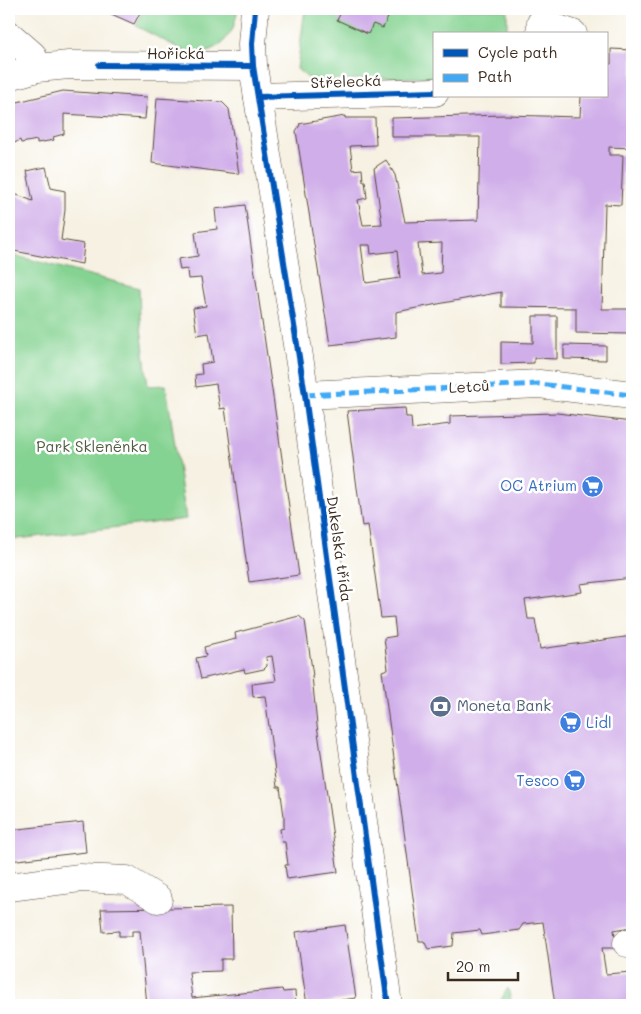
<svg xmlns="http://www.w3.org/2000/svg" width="641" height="1014" font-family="Mali,sans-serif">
	<rect width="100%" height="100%" fill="#fff"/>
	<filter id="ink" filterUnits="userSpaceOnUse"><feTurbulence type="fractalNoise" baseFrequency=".02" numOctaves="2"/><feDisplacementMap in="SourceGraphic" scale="10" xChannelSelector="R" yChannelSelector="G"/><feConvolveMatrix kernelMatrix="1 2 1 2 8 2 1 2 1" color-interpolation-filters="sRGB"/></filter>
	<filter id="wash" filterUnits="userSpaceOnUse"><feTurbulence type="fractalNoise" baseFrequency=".0096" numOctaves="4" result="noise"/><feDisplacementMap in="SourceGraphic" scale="20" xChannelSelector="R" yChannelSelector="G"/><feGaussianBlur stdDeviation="1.12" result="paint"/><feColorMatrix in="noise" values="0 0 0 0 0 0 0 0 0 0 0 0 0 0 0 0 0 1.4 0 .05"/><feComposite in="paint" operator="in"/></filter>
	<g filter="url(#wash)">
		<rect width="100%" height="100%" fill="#f6f1e2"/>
		<!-- green -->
		<g fill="#85d392" stroke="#607e58">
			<path d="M144 9H238L233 29 222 44 206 52 188 53 136 26Z"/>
			<path d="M305 9H507V34H435V77L324 80 308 78 297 69Z"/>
			<path d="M9 254 139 288 140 319 148 386 166 385 186 519 9 540Z"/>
			<path d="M508 988 512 1005H498Z"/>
		</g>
		<g id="blocks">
			<!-- building -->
			<g fill="#d0aee9" fill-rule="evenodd">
				<path d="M100 9H142L134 24Z"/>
				<path d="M343 9H392L383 28 373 24 368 34 337 20Z"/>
				<path d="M611 49 632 50V148L609 147V155H623L621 205 605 204 602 309H631L630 334 576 333V308L501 307V292L396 312V337L330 345 296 131 300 125 299 124 345 116V118H375L376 145 350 146 353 170 362 169 363 181H365L367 198 358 200 363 225 382 224 374 168 386 160 395 175 405 222 478 220 480 137H392V118L505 115 580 117 581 96H607V64H611ZM442 243 441 273 422 275 418 244ZM361 245H370L371 254 397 251 400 278 366 283Z"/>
				<path d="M63 91 147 97 145 119 64 114V134L53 137 54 140 37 143V140L21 143 20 140 9 146V104Z"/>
				<path d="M157 98 222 102 229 109 239 174 152 163Z"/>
				<path d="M46 167 51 188 65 191V210L61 240 84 244 82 264 9 250V192L33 201 27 171Z"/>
				<path d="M245 205 299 575 249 582 225 408 220 409 216 384 196 387 195 375 202 374 201 364 213 362 209 333 197 335 193 308 206 306 201 278 188 279 187 269 180 270 178 259 198 256 195 232 217 229 215 209Z"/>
				<path d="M533 316H557V359L534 358V363L501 364V342L533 343Z"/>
				<path d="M564 345 606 346V360L564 359Z"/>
				<path d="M405 408 406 417H411L412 429 450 424V416L557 413 632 422V578L580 584 582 592 525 600 528 619H535L540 649 632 636V927L614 930 617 948H602L606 974 632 972V1005H555L543 922 523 924 519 930 482 935 480 930 454 933 453 946 428 949 424 941H419L382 671 388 669 384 638 396 636 394 617 381 618 368 525 362 526 347 411Z"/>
				<path d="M299 616 305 621 313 676H312L317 725 338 872 287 879 285 865H288L285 842H282L280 829 284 828V816L280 787H277L265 696 253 697 252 684 276 681 272 656 266 657 267 666 264 669 245 673 244 669 201 679 196 658 206 656 204 647 236 639 235 633Z"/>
				<path d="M83 822 86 852 9 861V830Z"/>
				<path d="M231 907 232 959H221V971L189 972 192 998 282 989 283 992 295 991 296 1005H147L140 931H132V936H119V931L103 932 101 909Z"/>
				<path d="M345 925 356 998 307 1005 296 932Z"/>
			</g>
		</g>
	</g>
	<g filter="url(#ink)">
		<use href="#blocks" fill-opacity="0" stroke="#57483b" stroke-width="1"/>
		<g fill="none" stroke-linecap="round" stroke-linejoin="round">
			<defs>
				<g id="minor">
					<path d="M255 9 252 44 253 66 305 395 388 1005"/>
					<path d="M540 34 541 23 573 34"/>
					<path d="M9 35 32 55 37 68"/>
					<path d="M9 76 37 68 69 65 253 66"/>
					<path d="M258 97 435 92"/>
					<path d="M305 395 539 384 632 395"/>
					<path d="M9 887 80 878 127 880 158 899"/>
					<path d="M627 943 632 942"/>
				</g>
			</defs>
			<!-- minor casing -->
			<use href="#minor" stroke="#57483b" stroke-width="29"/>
			<!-- minor -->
			<use href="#minor" stroke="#fff" stroke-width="28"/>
			<!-- quiet -->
			<path stroke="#3fa9f5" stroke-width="5" stroke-dasharray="10 5" stroke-linecap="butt" d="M305 395 539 384 632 395"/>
			<defs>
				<g id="cycleway">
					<path d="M255 9 252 44 253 66 305 395 388 1005"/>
					<path d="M99 65 253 66"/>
					<path d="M258 97 435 92"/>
				</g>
			</defs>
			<!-- cycleway casing -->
			<use href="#cycleway" stroke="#fff" stroke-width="9"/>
			<!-- cycleway -->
			<use href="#cycleway" stroke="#0057b8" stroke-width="6"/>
		</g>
	</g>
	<!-- icons -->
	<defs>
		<symbol id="supermarket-disc" viewBox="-11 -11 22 22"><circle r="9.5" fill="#3f7fe0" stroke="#fff"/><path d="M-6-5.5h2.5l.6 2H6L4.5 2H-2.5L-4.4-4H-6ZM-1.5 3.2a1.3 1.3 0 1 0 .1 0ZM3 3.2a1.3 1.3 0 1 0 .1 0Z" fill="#fff"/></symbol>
		<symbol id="bank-disc" viewBox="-11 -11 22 22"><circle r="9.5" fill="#5c6f8a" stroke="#fff"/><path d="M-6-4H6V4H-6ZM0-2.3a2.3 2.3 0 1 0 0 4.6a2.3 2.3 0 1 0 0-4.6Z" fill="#fff"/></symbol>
	</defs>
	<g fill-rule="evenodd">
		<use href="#supermarket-disc" x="580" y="474" width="25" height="25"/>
		<use href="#bank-disc" x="428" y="694" width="25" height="25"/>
		<use href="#supermarket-disc" x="558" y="710" width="25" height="25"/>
		<use href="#supermarket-disc" x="562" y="768" width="25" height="25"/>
	</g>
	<g text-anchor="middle" stroke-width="5" stroke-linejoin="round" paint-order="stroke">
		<!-- street labels -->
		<g font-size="15" fill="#3b2a1e" stroke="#fff">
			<text x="176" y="59">Hořická</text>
			<text transform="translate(346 82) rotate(-2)" y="5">Střelecká</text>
			<text transform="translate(469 387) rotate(-3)" y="5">Letců</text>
			<text transform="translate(339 549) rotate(82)" y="5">Dukelská třída</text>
		</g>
		<!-- park labels -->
		<g font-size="15" fill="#515d41" stroke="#fff">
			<text x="92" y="452">Park Skleněnka</text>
		</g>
		<!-- shop labels -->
		<g font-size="15" fill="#366cbe" stroke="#fff" text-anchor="end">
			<text x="577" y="491">OC Atrium</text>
			<text x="586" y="728" text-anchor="start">Lidl</text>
			<text x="559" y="786">Tesco</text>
		</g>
		<!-- service labels -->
		<g font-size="15" fill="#4e5e75" stroke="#fff" text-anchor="start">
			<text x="457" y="711">Moneta Bank</text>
		</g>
	</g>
	<!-- margin -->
	<rect width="641" height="1014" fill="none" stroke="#fff" stroke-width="30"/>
	<!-- legend -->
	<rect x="433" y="32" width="175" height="65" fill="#ffffff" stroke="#b1aaa5"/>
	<rect x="443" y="49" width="25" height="8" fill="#0057b8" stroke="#b1aaa5"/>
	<text x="478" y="58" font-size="15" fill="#3b2a1e">Cycle path</text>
	<rect x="443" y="74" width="25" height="8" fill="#3fa9f5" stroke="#b1aaa5"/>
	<text x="478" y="82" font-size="15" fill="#3b2a1e">Path</text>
	<!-- scale -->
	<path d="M448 972v8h70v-8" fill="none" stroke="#3b2a1e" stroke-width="2.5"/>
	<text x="456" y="972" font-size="15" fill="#3b2a1e" stroke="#ffffff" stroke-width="4" paint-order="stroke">20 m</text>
</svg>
